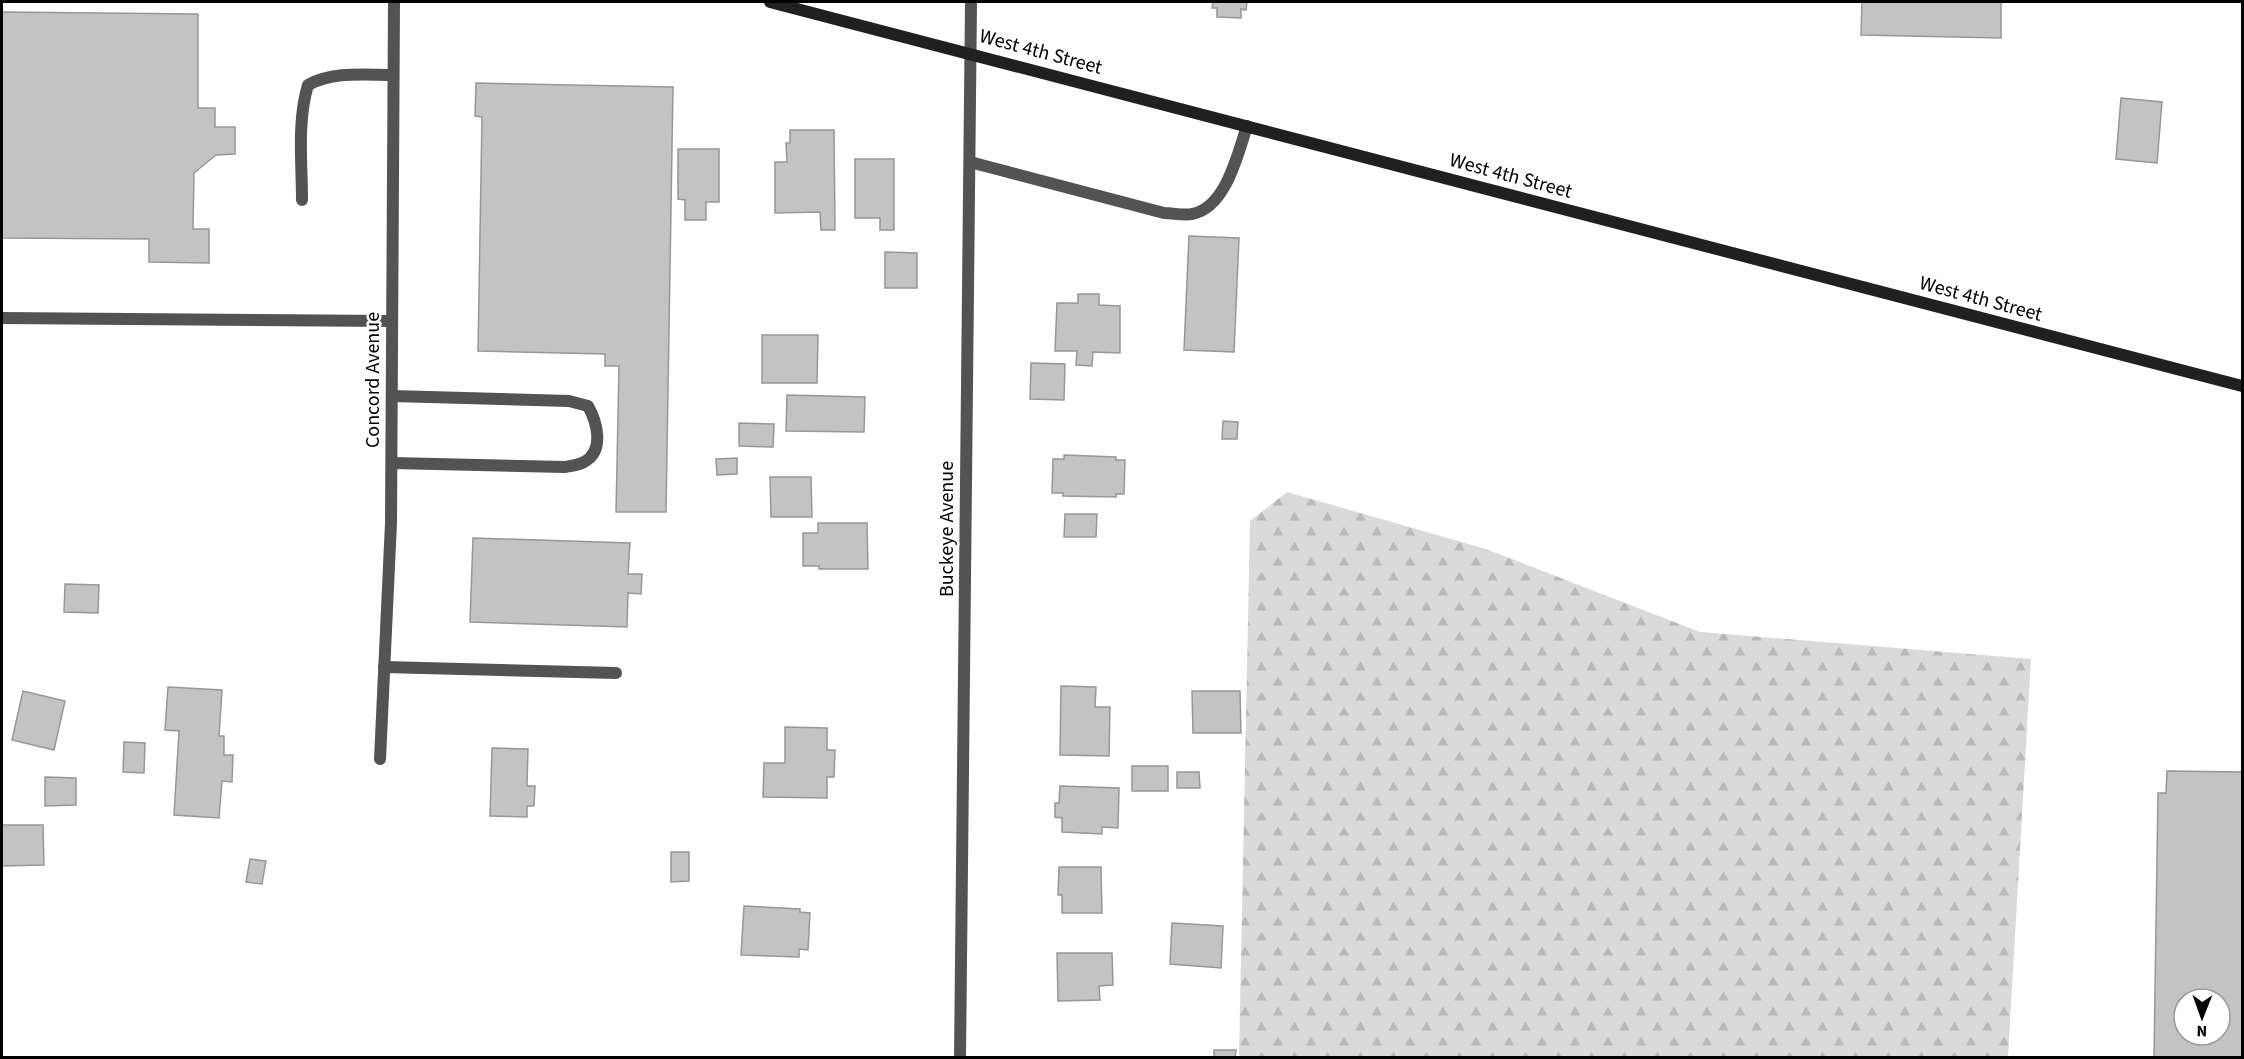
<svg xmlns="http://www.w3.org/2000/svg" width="2244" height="1059" font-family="'Source Sans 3',sans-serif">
	<defs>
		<pattern id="forest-firs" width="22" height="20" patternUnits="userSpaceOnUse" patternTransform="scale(1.5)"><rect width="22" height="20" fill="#dadada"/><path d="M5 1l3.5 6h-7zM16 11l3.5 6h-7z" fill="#b9b9b9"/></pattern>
	</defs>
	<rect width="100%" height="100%" fill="#fff"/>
	<!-- forest -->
	<path fill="url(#forest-firs)" d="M1287 492 1486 549 1700 632 2031 659 2008 1057H1239L1250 521Z"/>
	<!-- building -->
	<g fill="#c3c3c3" stroke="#979797" stroke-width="1.5" fill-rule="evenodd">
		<path d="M1213 2H1247L1246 10 1241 9V18L1217 17V8H1212Z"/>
		<path d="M1862 2H2001V38L1861 35Z"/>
		<path d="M2 12 198 14V108H215V127H235V154L216 155 194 173 193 229H209V263L149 262V239L2 238Z"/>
		<path d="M476 83 673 87 666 512H616L619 366H605V354L478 351 482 117 475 116Z"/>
		<path d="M2121 98 2162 102 2157 163 2116 159Z"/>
		<path d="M790 130H834L835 230H821L820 212 775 213V162H787L786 143H790Z"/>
		<path d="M678 149H719V202H706V220H685V200L678 199Z"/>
		<path d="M855 159H894V230H880V218H855Z"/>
		<path d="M1189 236 1239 238 1234 352 1184 350Z"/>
		<path d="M885 252 917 253V288H885Z"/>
		<path d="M1078 294H1099V305L1120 306V353L1093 352 1092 366 1076 365 1077 351H1055L1057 303H1078Z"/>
		<path d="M762 335H818L817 383H762Z"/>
		<path d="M1031 363 1065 364 1064 400 1030 399Z"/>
		<path d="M787 395 865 397 864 432 786 431Z"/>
		<path d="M1223 421 1238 422 1237 439H1222Z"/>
		<path d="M739 423 774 424 773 447 739 446Z"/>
		<path d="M1064 455 1116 457V460H1125L1124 494H1116V497L1063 496V493H1052L1053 459H1064Z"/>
		<path d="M737 458V474L717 475 716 459Z"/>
		<path d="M770 477H811L812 517H771Z"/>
		<path d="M1065 514H1097L1096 537H1064Z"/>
		<path d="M818 523H867L868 569H819V566H803V533H818Z"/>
		<path d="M473 538 630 543 628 574H642L641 594 628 593 627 627 470 622Z"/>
		<path d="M65 584 99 585 98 613 64 612Z"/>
		<path d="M1061 686 1096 687 1095 707H1110L1109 756 1060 755Z"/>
		<path d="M168 687 222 690 219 736H224V755H233L232 782 222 781 219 818 174 815 179 731 165 730Z"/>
		<path d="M23 691 65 701 54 750 12 740Z"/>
		<path d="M1192 691H1240L1241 733H1193Z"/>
		<path d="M785 727 827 728V750H835L834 777H827V798L763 797 764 763H785Z"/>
		<path d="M124 742 145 743 144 773 123 772Z"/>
		<path d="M492 748 528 749 527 786H535L534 806H527V817L490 816Z"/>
		<rect x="1132" y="766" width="36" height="25"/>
		<path d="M2167 771 2242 772V1058H2154L2158 793H2166ZM2184 999H2220V1035H2184Z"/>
		<path d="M1177 772H1199L1200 788H1177Z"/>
		<path d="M45 777 76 778V805L45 806Z"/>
		<path d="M1060 786 1119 788 1118 828 1102 827V834L1062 832V818L1055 817V803H1059Z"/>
		<path d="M2 825H43L44 865 2 866Z"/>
		<path d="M671 852H689V881L671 882Z"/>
		<path d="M250 859 266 861 262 884 246 882Z"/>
		<path d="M1059 867H1101L1102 913H1062V895H1058Z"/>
		<path d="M744 906 800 909V912L810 913 808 950 799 949V957L741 955Z"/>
		<path d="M1172 923 1223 926 1221 968 1170 964Z"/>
		<path d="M1057 953H1112L1113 985 1099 986 1100 1000 1058 1001Z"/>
		<path d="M1214 1050H1236L1235 1058H1214Z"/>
	</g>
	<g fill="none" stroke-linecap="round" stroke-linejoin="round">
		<!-- service -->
		<g stroke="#535353" stroke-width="12">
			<path d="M970 162 1164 213C1173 213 1184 216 1192 214 1226 208 1238 153 1247 126"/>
			<path d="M302 200C302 163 297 121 308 85 333 71 365 75 393 75"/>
			<path d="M2 318 392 321"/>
			<path d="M392 463 565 467C571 466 579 465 584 462 605 451 597 422 588 406L569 401 392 396"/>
			<path d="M384 667 616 673"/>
			<path d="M380 759 391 523 394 2"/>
		</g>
		<!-- minor -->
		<path stroke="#535353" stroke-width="12" d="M960 1058 971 2"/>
		<!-- secondary -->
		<path stroke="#202020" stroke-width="12" d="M770 2 2242 386"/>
	</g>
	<g text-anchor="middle" stroke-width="5" stroke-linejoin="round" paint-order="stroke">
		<!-- street labels -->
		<g font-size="20" fill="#000" stroke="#fff">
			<text transform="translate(1041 51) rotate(15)" y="7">West 4th Street</text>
			<text transform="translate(1511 175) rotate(15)" y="7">West 4th Street</text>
			<text transform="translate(1981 298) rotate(15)" y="7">West 4th Street</text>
			<text transform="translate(372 380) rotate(-90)" y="7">Concord Avenue</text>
			<text transform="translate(946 529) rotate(-90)" y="7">Buckeye Avenue</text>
		</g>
	</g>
	<!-- border -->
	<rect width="2244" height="1059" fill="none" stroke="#000000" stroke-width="6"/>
	<!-- north arrow -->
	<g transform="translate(2202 1017) rotate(181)"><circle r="28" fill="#ffffff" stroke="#999999" stroke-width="1.5"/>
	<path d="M0-4.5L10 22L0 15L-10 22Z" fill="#000000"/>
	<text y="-9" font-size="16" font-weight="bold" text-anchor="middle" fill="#000000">N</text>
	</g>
</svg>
